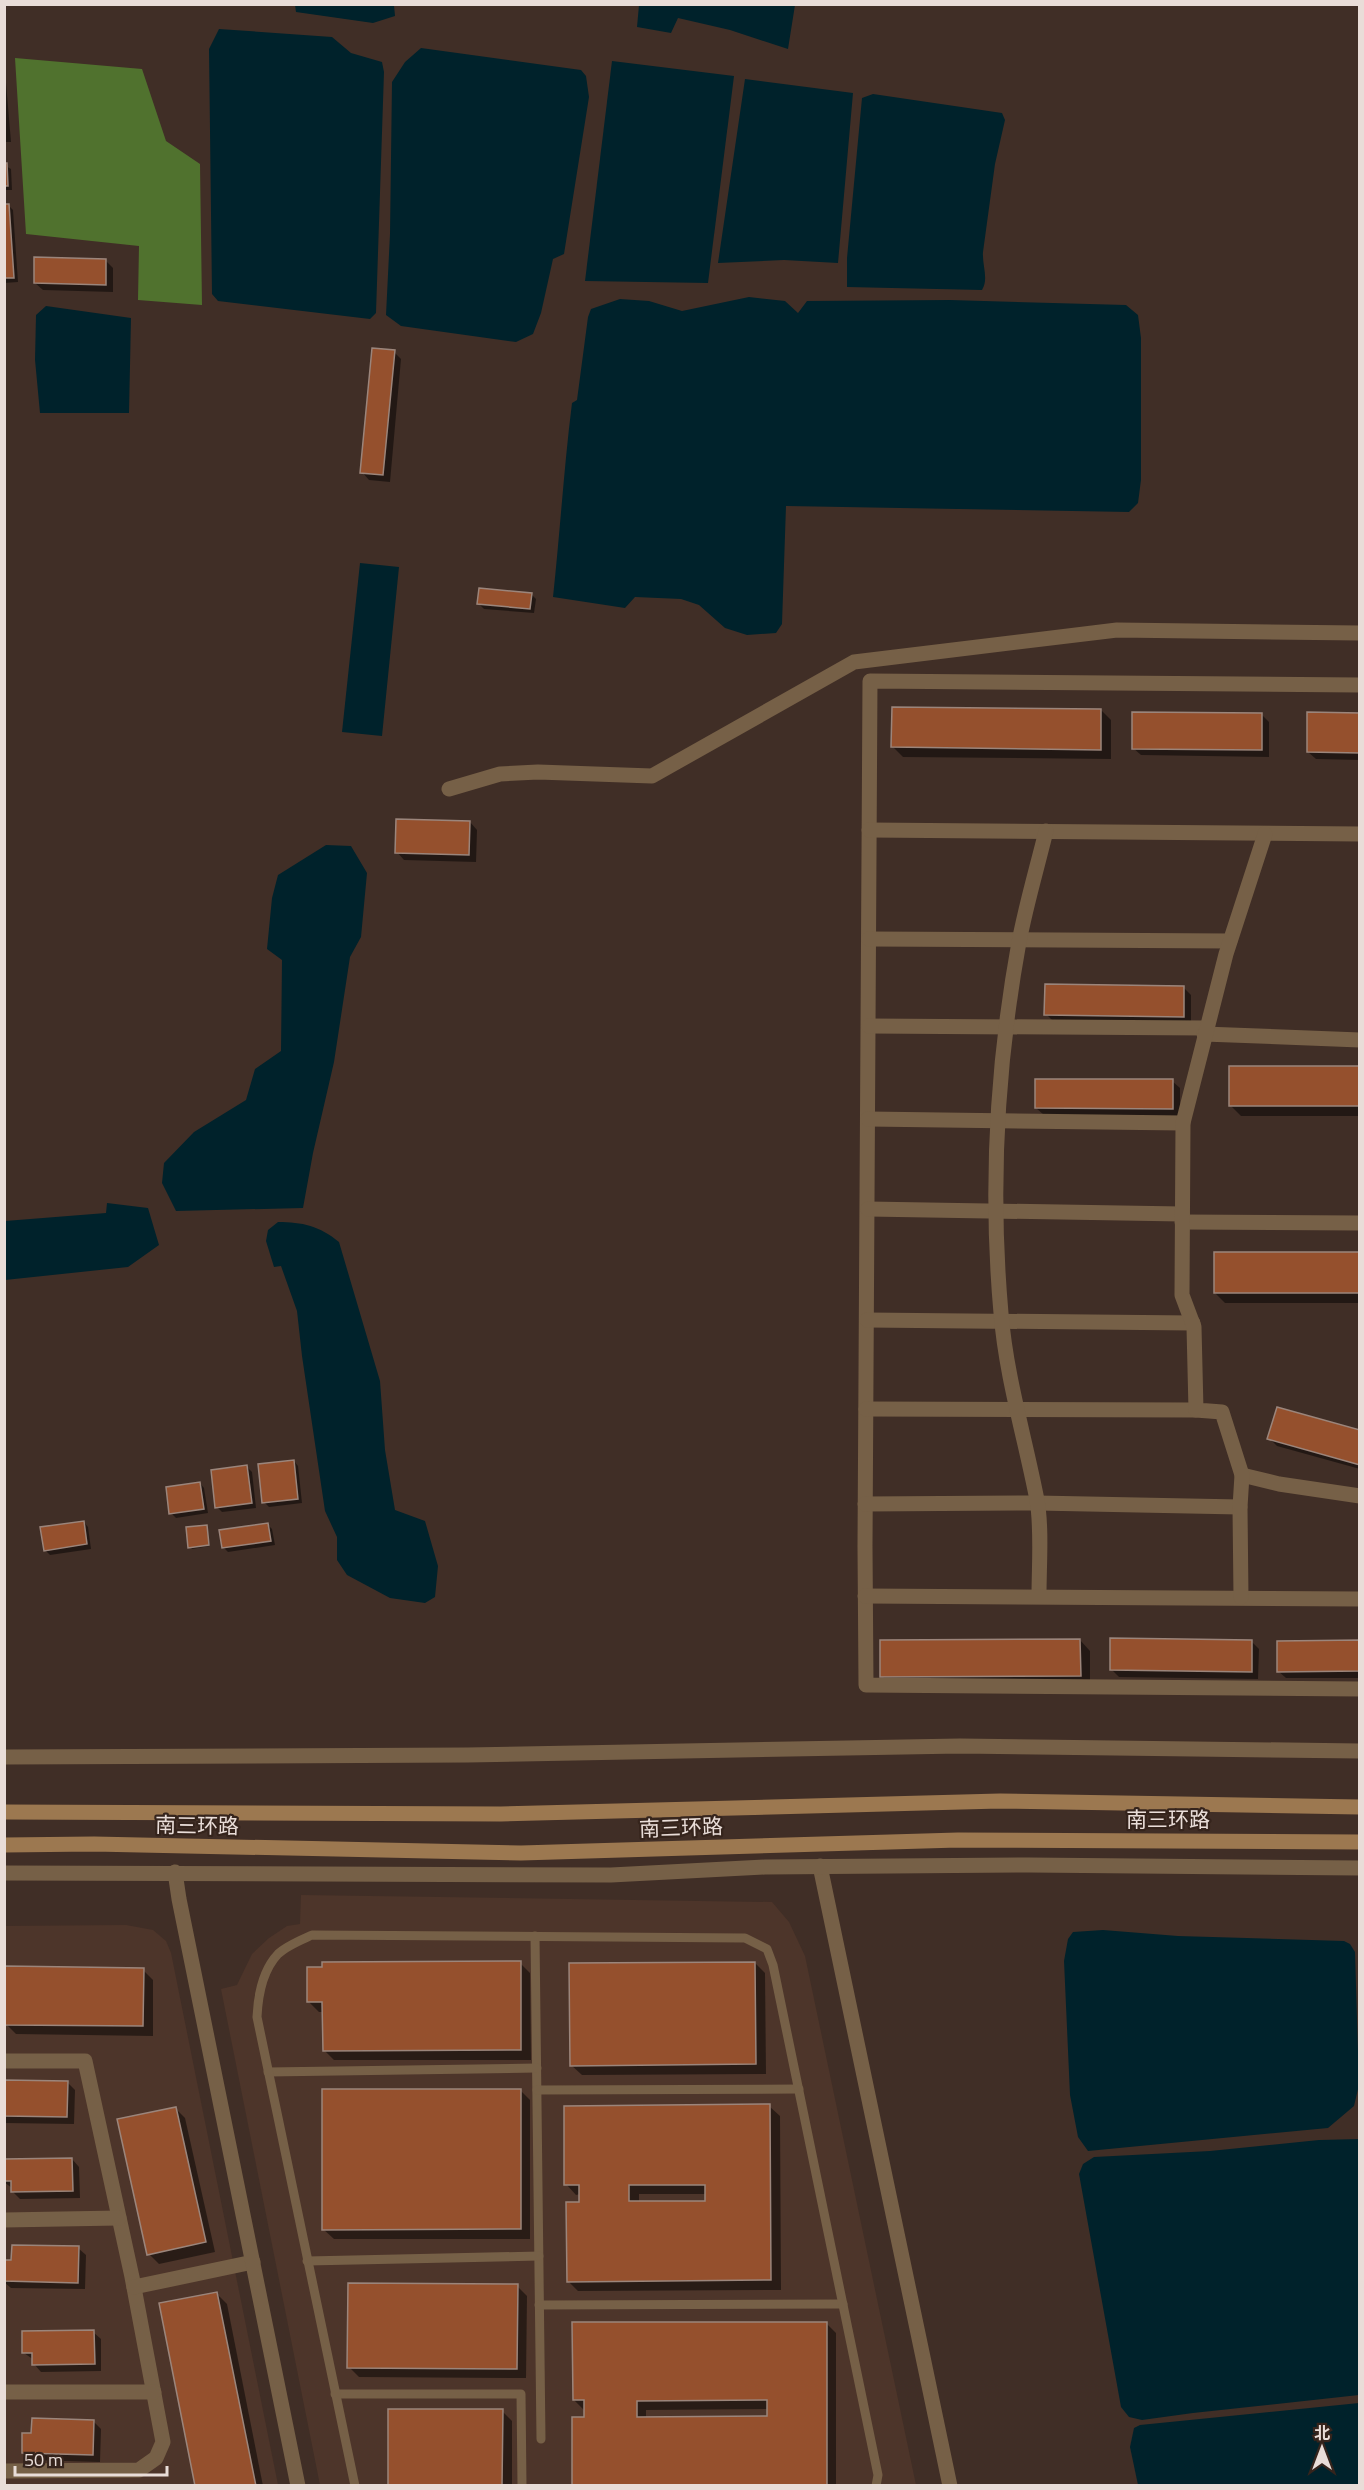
<svg xmlns="http://www.w3.org/2000/svg" width="1364" height="2490" font-family="'Titillium Web','Noto Sans SC',sans-serif">
	<rect width="100%" height="100%" fill="#402e26"/>
	<!-- built -->
	<g fill="#4d352a">
		<path d="M301 1895 772 1902 789 1922 805 1956 916 2485H320L221 1989 237 1985 252 1954 269 1938 287 1926 300 1924Z"/>
		<path d="M126 1925 153 1930 166 1941 171 1953 278 2485H5L4 1926Z"/>
	</g>
	<!-- forest -->
	<path fill="#50722e" d="M15 58 142 69 166 141 200 164 202 305 138 300 139 246 26 234Z"/>
	<!-- water -->
	<g fill="#00222b">
		<path d="M295 5H394L395 16 373 23 296 12Z"/>
		<path d="M639 5H795L788 49 730 30 678 18 671 33 637 27Z"/>
		<path d="M219 29 332 37 351 53 382 62 384 72 376 313 370 319 218 301 212 294 209 49Z"/>
		<path d="M421 48 581 70 586 76 589 97 564 254 553 259 541 313 533 334 516 342 401 326 386 315 390 234 392 82 405 62Z"/>
		<path d="M612 61 734 76 708 283 585 281Z"/>
		<path d="M745 79 853 93 838 263 784 260 718 263Z"/>
		<path d="M873 94 1002 113 1005 120 995 164 983 252C982 265 989 279 982 290L847 287V258L862 98Z"/>
		<path d="M749 297 785 301 798 313 807 301 950 300 1126 305 1138 315 1141 338V480L1138 503 1129 512 786 506 782 624 776 633 747 635 725 628 699 605 681 599 635 597 625 608 553 597C560 532 564 467 572 403L577 400 588 317 591 309 620 299 649 301 682 311Z"/>
		<path d="M46 306 131 318 129 413H40L35 360 36 315Z"/>
		<path d="M360 563 399 567 382 736 342 732Z"/>
		<path d="M326 845 351 846 367 873 361 937 350 957 334 1062 313 1153 303 1208 176 1211 162 1183 164 1163 194 1132 246 1100 255 1069 281 1051 282 960 267 949 272 898 278 875Z"/>
		<path d="M107 1203 148 1208 159 1245 128 1267 5 1280V1221L106 1213Z"/>
		<path d="M278 1222C302 1222 320 1226 339 1242L380 1381 385 1450 395 1510 425 1521 438 1566 435 1597 425 1603 390 1598 347 1575 337 1560V1537L325 1511 302 1356 297 1311 281 1266 274 1267 266 1241 268 1230Z"/>
		<path d="M1103 1930 1178 1936 1344 1941 1350 1944 1355 1952 1359 2085 1354 2106 1328 2128 1088 2151 1078 2137 1070 2095 1064 1961 1068 1939 1073 1932Z"/>
		<path d="M1359 2139V2395L1193 2413 1142 2420 1129 2417 1121 2407 1079 2174 1083 2164 1094 2157 1210 2151 1319 2140Z"/>
		<path d="M1359 2403V2485H1138L1130 2447 1134 2428 1140 2425Z"/>
	</g>
	<!-- shadow -->
	<g fill="#0007" fill-rule="evenodd">
		<path d="M4 59 11 142H4Z"/>
		<path d="M4 165 11 169 12 190H4Z"/>
		<path d="M4 206H9L13 210 18 282 4 283Z"/>
		<path d="M106 261 113 268V292L43 290 35 283Z"/>
		<path d="M394 352 401 359 390 482 369 480 362 472Z"/>
		<path d="M531 594 536 599 534 613 484 609 479 604Z"/>
		<path d="M1101 710 1111 720V759L903 757 893 747Z"/>
		<path d="M1360 714V760L1316 759 1308 752Z"/>
		<path d="M1262 715 1269 722V757L1141 755 1133 748Z"/>
		<path d="M470 822 477 830 476 862 404 860 397 852Z"/>
		<path d="M1183 987 1191 995V1024L1053 1021 1046 1014Z"/>
		<path d="M1360 1068V1116H1241L1230 1105Z"/>
		<path d="M1172 1081 1180 1088V1116L1044 1115 1036 1108Z"/>
		<path d="M1360 1253V1303H1225L1215 1293Z"/>
		<path d="M1360 1432V1469L1277 1446 1269 1438Z"/>
		<path d="M294 1461 298 1466 302 1503 269 1507 264 1502Z"/>
		<path d="M247 1467 252 1472 256 1508 222 1512 217 1507Z"/>
		<path d="M200 1483 204 1488 208 1513 176 1518 171 1513Z"/>
		<path d="M84 1522 88 1527 91 1549 50 1555 45 1550Z"/>
		<path d="M268 1525 272 1529 275 1545 228 1552 223 1547Z"/>
		<path d="M206 1526 210 1546 192 1549 190 1547Z"/>
		<path d="M1080 1640 1090 1651V1685L892 1686 882 1676Z"/>
		<path d="M1251 1641 1259 1649 1258 1679 1119 1677 1112 1670Z"/>
		<path d="M1360 1642V1678H1286L1278 1671Z"/>
		<path d="M520 1963 530 1973 531 2060H334L324 2050V2012H319L309 2002Z"/>
		<path d="M755 1963 765 1973 766 2074 582 2075 571 2065Z"/>
		<path d="M143 1970 153 1980V2036L16 2034 6 2024Z"/>
		<path d="M4 2081 67 2082 75 2090 74 2124 4 2123Z"/>
		<path d="M520 2090 530 2100V2239H334L323 2229Z"/>
		<path d="M769 2106 780 2116 781 2290 578 2291 568 2281 580 2194 576 2195 566 2184ZM639 2194H706V2203L639 2202Z"/>
		<path d="M175 2108 185 2118 215 2252 159 2264 149 2254Z"/>
		<path d="M72 2159 79 2167 80 2198 20 2199 12 2191V2188L4 2182V2160Z"/>
		<path d="M78 2248 86 2255 85 2289 11 2288 4 2282V2262Z"/>
		<path d="M517 2286 527 2296 526 2378 359 2377 349 2367Z"/>
		<path d="M217 2294 227 2304 263 2486H197Z"/>
		<path d="M826 2323 836 2333V2486H574L585 2419 584 2410 574 2400ZM769 2409V2418H646V2410Z"/>
		<path d="M93 2332 101 2339V2371L41 2372 34 2364V2360L24 2353Z"/>
		<path d="M502 2411 512 2421V2486H390Z"/>
		<path d="M94 2422 101 2429 100 2462 31 2460 23 2452 33 2434Z"/>
	</g>
	<!-- building -->
	<g fill="#95502d" stroke="#9b857b" stroke-width="1.5" fill-rule="evenodd">
		<path d="M4 163H7L8 186H4Z"/>
		<path d="M4 204H9L14 278H4Z"/>
		<path d="M34 257 106 259V285L34 283Z"/>
		<path d="M372 348 395 350 383 475 360 473Z"/>
		<path d="M479 588 532 593 530 609 477 604Z"/>
		<path d="M892 707 1101 709V750L891 747Z"/>
		<path d="M1132 712 1262 713V750L1132 749Z"/>
		<path d="M1307 712 1360 713V753L1307 752Z"/>
		<path d="M396 819 470 821 469 855 395 853Z"/>
		<path d="M1045 984 1184 986V1017L1044 1015Z"/>
		<rect x="1229" y="1066" width="131" height="40"/>
		<path d="M1035 1079H1173V1109L1035 1108Z"/>
		<rect x="1214" y="1252" width="146" height="41"/>
		<path d="M1277 1407 1360 1430V1465L1267 1439Z"/>
		<path d="M294 1460 298 1499 262 1503 258 1464Z"/>
		<path d="M247 1465 252 1503 215 1508 211 1470Z"/>
		<path d="M200 1482 204 1509 169 1514 166 1487Z"/>
		<path d="M84 1521 87 1544 44 1551 40 1527Z"/>
		<path d="M268 1523 271 1541 222 1548 219 1530Z"/>
		<path d="M207 1525 209 1545 188 1548 186 1527Z"/>
		<path d="M1110 1638 1252 1640V1672L1110 1670Z"/>
		<path d="M1080 1639 1081 1676 880 1677V1640Z"/>
		<path d="M1360 1640V1671L1277 1672V1641Z"/>
		<path d="M521 1961V2050L323 2051 322 2002H307V1967H322V1962Z"/>
		<path d="M755 1962 756 2064 570 2066 569 1963Z"/>
		<path d="M5 1966 144 1968 143 2026 5 2025Z"/>
		<path d="M4 2080 68 2081 67 2117 4 2116Z"/>
		<path d="M322 2089H521V2229L322 2230Z"/>
		<path d="M770 2104 771 2280 567 2282 566 2202H579V2185H564V2106ZM629 2185H705V2201H629Z"/>
		<path d="M176 2107 206 2242 147 2255 117 2119Z"/>
		<path d="M72 2158 73 2191 11 2192V2181H4V2159Z"/>
		<path d="M12 2245 79 2246 78 2283 4 2281V2260H11Z"/>
		<path d="M348 2283 518 2284 517 2369 347 2368Z"/>
		<path d="M217 2292 256 2486H195L159 2303Z"/>
		<path d="M572 2322H827V2486H572V2417H584V2400H573ZM767 2400V2416L637 2417V2401Z"/>
		<path d="M94 2330 95 2364 32 2365V2353H22V2331Z"/>
		<path d="M388 2409H503L502 2486H388Z"/>
		<path d="M32 2418 94 2420 93 2455 22 2453V2433H31Z"/>
	</g>
	<g fill="none" stroke-linecap="round" stroke-linejoin="round">
		<!-- service -->
		<g stroke="#766047" stroke-width="9">
			<path d="M535 1936 541 2439"/>
			<path d="M268 2072 537 2068"/>
			<path d="M537 2090 799 2089"/>
			<path d="M307 2261 539 2256"/>
			<path d="M539 2305 843 2304"/>
			<path d="M335 2394H521L522 2486"/>
			<path d="M355 2486 257 2017C258 1995 262 1971 278 1954 286 1946 301 1940 312 1935L745 1938 767 1949 773 1965 878 2475 876 2486"/>
		</g>
		<!-- minor -->
		<g stroke="#766047" stroke-width="15">
			<path d="M1360 685 870 681 865 1546 866 1685 1360 1689"/>
			<path d="M449 789 500 774 538 772 652 776 854 662 1117 630 1360 633"/>
			<path d="M869 830 1360 834"/>
			<path d="M869 939 1230 941"/>
			<path d="M869 1026 1206 1028"/>
			<path d="M1204 1034 1360 1040"/>
			<path d="M868 1119 1183 1123"/>
			<path d="M868 1209 1182 1214"/>
			<path d="M1182 1222 1360 1223"/>
			<path d="M867 1320 1193 1323"/>
			<path d="M866 1409 1196 1410"/>
			<path d="M1242 1475 1279 1484 1360 1496"/>
			<path d="M865 1504 1037 1503 1240 1507"/>
			<path d="M1039 1595C1039 1566 1042 1529 1037 1500 1025 1438 1006 1376 1001 1313 990 1189 997 1063 1019 942 1026 905 1037 868 1046 831"/>
			<path d="M865 1596 1360 1599"/>
			<path d="M1241 1597 1240 1507 1242 1475 1222 1412 1196 1410 1194 1327 1182 1295 1183 1123 1226 954 1265 834"/>
			<path d="M4 2061H85L132 2277 163 2442 156 2458 139 2470 4 2471"/>
			<path d="M4 2220 119 2218"/>
			<path d="M134 2287 253 2262"/>
			<path d="M4 2392H154"/>
		</g>
		<!-- tertiary -->
		<g stroke="#766047" stroke-width="15">
			<path d="M4 1757 467 1755 960 1746 1360 1751"/>
			<path d="M820 1866 950 2486"/>
			<path d="M175 1872 179 1899 298 2486"/>
			<path d="M4 1873 611 1875 765 1867 1029 1865 1360 1868"/>
		</g>
		<!-- secondary -->
		<g stroke="#9c7850" stroke-width="15">
			<path d="M4 1812 501 1814 1000 1801 1360 1807"/>
			<path d="M4 1845 94 1844 521 1853 958 1840 1360 1842"/>
		</g>
	</g>
	<g text-anchor="middle" stroke-width="4.5" stroke-linejoin="round" paint-order="stroke">
		<!-- street labels -->
		<g font-size="21" fill="#e9ddd8" stroke="#35241c">
			<text x="1168" y="1827">南三环路</text>
			<text transform="translate(197 1826) rotate(1)" y="7">南三环路</text>
			<text transform="translate(681 1828) rotate(-2)" y="7">南三环路</text>
		</g>
	</g>
	<!-- border -->
	<rect width="1364" height="2490" fill="none" stroke="#e9ddd8" stroke-width="12"/>
	<!-- north arrow -->
	<g transform="translate(1322 2448)" stroke="#35241c" stroke-width="4.5" paint-order="stroke">
	<path d="M0-4.5L10 22L0 15L-10 22Z" fill="#e9ddd8"/>
	<text y="-9" font-size="16" font-weight="bold" text-anchor="middle" fill="#e9ddd8">北</text>
	</g>
	<!-- scale -->
	<path d="M15 2466v9h152v-9" fill="none" stroke="#e9ddd8" stroke-width="3"/>
	<text x="24" y="2466" font-size="18" fill="#e9ddd8" stroke="#35241c" stroke-width="4.5" paint-order="stroke">50 m</text>
</svg>
